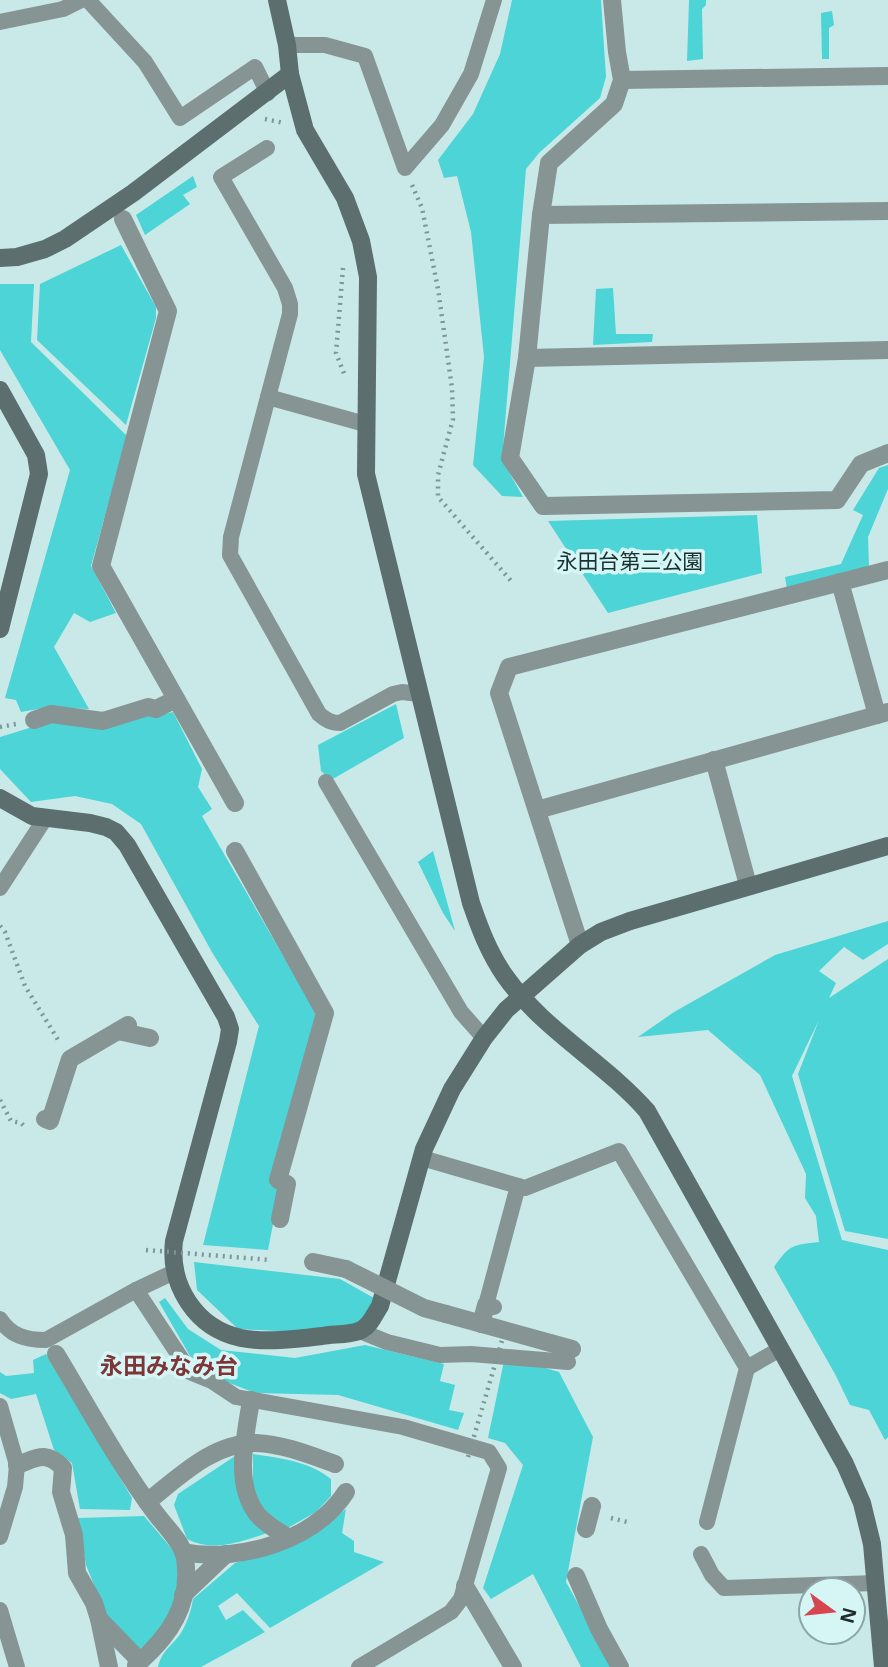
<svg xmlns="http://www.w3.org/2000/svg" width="888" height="1667" font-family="'Noto Sans','Noto Sans JP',sans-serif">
	<rect width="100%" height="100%" fill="#c9e9e9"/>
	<!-- green -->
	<g fill="#4cd4d6">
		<path d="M512 0H601L606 77 600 98 539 153 526 169 502 460 523 497 502 496 473 465 484 357 471 232 457 176 444 178 438 160 473 114 500 54Z"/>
		<path d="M689 0H706V5L702 9 703 59 687 61Z"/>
		<path d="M832 11 834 25 829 28V59H822L821 13Z"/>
		<path d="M193 176 197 187 183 195 190 204 145 235 136 215Z"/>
		<path d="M121 245 156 307V318L126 425 37 340 40 284Z"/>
		<path d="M0 284H34L31 342 127 436 91 566 116 613 90 622 74 613 54 647 89 709 50 707 21 712 16 700 5 698 70 470 0 350Z"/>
		<path d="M613 288 616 334H653L652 342 593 345 596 289Z"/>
		<path d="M888 465V489L868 537 869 567 787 589 785 577 841 564 863 515 853 510 879 468Z"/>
		<path d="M757 515 762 573 608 613 548 521Z"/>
		<path d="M396 704 404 738 331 780 321 771 318 745Z"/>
		<path d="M173 712 202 769 198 787 212 809 202 816 318 1016 270 1185 280 1188 268 1250 203 1245 259 1026 213 954 141 824 112 804 75 796 31 802 0 769V737L55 720 148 714 156 716Z"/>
		<path d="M433 851 455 931 443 913 418 862Z"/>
		<path d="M888 921V944L863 960 844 947 819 971 836 983 829 998 888 959V1239L845 1231 798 1074 819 1020 792 1076 842 1240 888 1250V1437L885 1440 869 1410 850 1405 835 1374 774 1267C790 1244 793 1245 819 1242L816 1216 805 1198 806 1174 760 1075 708 1030 638 1037 674 1012 775 955Z"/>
		<path d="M194 1262 340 1279 374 1298 369 1313 357 1325 296 1332 238 1329 197 1290Z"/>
		<path d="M165 1298 188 1329 221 1350 295 1358 365 1345 444 1364 440 1381 455 1385 449 1410 464 1413 458 1430 338 1395 255 1393 227 1382 190 1356 159 1302Z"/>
		<path d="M46 1354 132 1498 130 1510 80 1509 72 1463 54 1450 36 1394 11 1399 0 1393V1372L6 1376 34 1373 33 1360Z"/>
		<path d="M504 1361 532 1364 559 1372 593 1437 566 1582 613 1667H581L533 1574 491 1599 483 1588 523 1465 505 1443 488 1438Z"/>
		<path d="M253 1454C281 1458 309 1461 331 1479V1496L316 1512 286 1529 261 1510 253 1487Z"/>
		<path d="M235 1456 270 1532C243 1541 214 1553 187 1539L174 1505 178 1494Z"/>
		<path d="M346 1509 342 1533 354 1541V1552L384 1562 270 1628 237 1593 218 1606 226 1620 243 1610 265 1632 201 1667H158C162 1650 172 1646 181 1633 187 1622 191 1612 193 1599L235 1563 281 1549 321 1528Z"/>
		<path d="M144 1516 178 1556C178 1580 179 1607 164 1627 157 1636 147 1643 139 1650L106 1615 86 1565 78 1518Z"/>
	</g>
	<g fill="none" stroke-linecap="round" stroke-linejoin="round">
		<!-- path -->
		<g stroke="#7e9595" stroke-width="4.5" stroke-dasharray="2 5" stroke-linecap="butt">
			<path d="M265 119 284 123"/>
			<path d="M412 185 422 208 438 289 452 388 453 419 438 475V497L512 582"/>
			<path d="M343 268 336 353 345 376"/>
			<path d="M0 727 16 724"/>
			<path d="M0 926 5 932 25 986 60 1043"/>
			<path d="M0 1100 11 1121 21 1123 26 1128"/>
			<path d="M611 1518 631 1523"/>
		</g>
		<!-- lane -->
		<g stroke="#879494" stroke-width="16">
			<path d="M88 0 145 62 180 118 255 67 268 93"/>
			<path d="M0 22 63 9 81 0"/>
			<path d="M287 45H325L365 56 405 168 442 125 471 74 494 0"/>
			<path d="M267 148 221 177 285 288 290 304V314L231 537 230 555 319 714C326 720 331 723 340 723L393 694 402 692 419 694"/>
			<path d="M268 397 365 424"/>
			<path d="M326 782 461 1012 484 1038"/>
			<path d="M0 888 46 817"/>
			<path d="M422 1158 525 1188 619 1151 747 1368 707 1522"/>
			<path d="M136 1290 190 1372 212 1381 236 1397 403 1427 489 1452 499 1468 461 1599 451 1612 359 1667"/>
			<path d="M494 1307 486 1305 518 1186"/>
			<path d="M0 1319C11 1336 26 1340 46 1340L136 1290 174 1272"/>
			<path d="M360 1331 387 1342 440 1355 471 1354 568 1362"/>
			<path d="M747 1368 780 1349"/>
			<path d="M0 1406 17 1465 15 1487 0 1537"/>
			<path d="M701 1554 712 1575 724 1588 876 1583"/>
			<path d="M0 1610 17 1667"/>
		</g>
		<!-- street -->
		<g stroke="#879494" stroke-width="18">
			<path d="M612 0 617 52 622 80 614 104 549 163 541 215 527 358 510 458 543 506 837 500 861 464 888 453"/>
			<path d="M622 80 888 76"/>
			<path d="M541 215 888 211"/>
			<path d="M123 219 168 311 101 566 235 803"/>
			<path d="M527 358 888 350"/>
			<path d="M840 582 877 715"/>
			<path d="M34 720 51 714 103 721 148 707 156 709 176 699"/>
			<path d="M714 760 748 885"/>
			<path d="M537 810 888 712"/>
			<path d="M235 851 325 1013 278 1180 287 1184 280 1219"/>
			<path d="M580 945 499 693 509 667 888 570"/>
			<path d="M118 1031 150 1038"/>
			<path d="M45 1119 50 1121 70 1059 128 1025"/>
			<path d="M313 1262 346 1269"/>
			<path d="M446 1314 572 1349"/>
			<path d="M481 1324 486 1305"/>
			<path d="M56 1354C88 1407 118 1463 156 1514 165 1526 183 1543 185 1558 192 1605 169 1637 136 1665"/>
			<path d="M251 1400C246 1435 233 1482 257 1514 265 1524 278 1531 289 1538"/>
			<path d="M17 1465C37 1458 46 1450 63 1468L61 1492 74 1535 77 1573 94 1603 99 1619 140 1661"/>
			<path d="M147 1502C178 1478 213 1442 256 1443 283 1444 310 1455 335 1464"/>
			<path d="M586 1529 592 1506"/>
			<path d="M183 1552C239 1563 314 1541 346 1492"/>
			<path d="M576 1576 599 1629 620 1667"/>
			<path d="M465 1586 513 1667"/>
			<path d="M183 1595 226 1554"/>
			<path d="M99 1619 109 1667"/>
		</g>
		<!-- secondary -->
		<g stroke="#5c6e6e" stroke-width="18">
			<path d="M277 0 287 45 290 74 305 130 345 198 361 241 368 277 366 474 471 903C480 929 489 953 505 976 543 1030 604 1062 647 1111L845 1464 862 1503 872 1544 883 1667"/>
			<path d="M0 258 17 257 45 249 65 239 133 193 290 74"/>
			<path d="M0 390 36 455 39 474 0 629"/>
			<path d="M0 798 32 816 90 823 106 827 116 832 127 845 226 1017 230 1029 228 1042 174 1241C169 1285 195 1328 241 1338 266 1343 297 1339 322 1336 333 1334 348 1335 359 1331 370 1327 374 1315 380 1306L424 1149 452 1089 484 1038 506 1010 580 945 601 932 630 921 888 846"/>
		</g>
		<!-- path-bridge -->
		<g stroke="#7e9595" stroke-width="4.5" stroke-dasharray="2 5" stroke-linecap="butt">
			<path d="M146 1250 271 1260"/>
			<path d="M468 1457 505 1330"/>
		</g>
		<!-- street-bridge -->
		<path stroke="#879494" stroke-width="18" d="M346 1269 424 1308 446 1314"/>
	</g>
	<g text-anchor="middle" stroke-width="7" stroke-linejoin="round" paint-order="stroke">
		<!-- park labels -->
		<g font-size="21" fill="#183132" stroke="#d6f6f6">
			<text x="630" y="569">永田台第三公園</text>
		</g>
		<!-- neighbourhood labels -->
		<g font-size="23" font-weight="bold" fill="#7d3638" stroke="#d6f6f6">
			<text x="169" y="1374">永田みなみ台</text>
		</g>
	</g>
	<!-- north arrow -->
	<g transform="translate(832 1611) rotate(105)"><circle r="33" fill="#d6f6f6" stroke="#8da5a5" stroke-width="2"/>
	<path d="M0-5L12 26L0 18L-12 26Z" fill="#d64550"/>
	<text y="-10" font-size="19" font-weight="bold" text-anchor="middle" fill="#202c2c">N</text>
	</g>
</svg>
